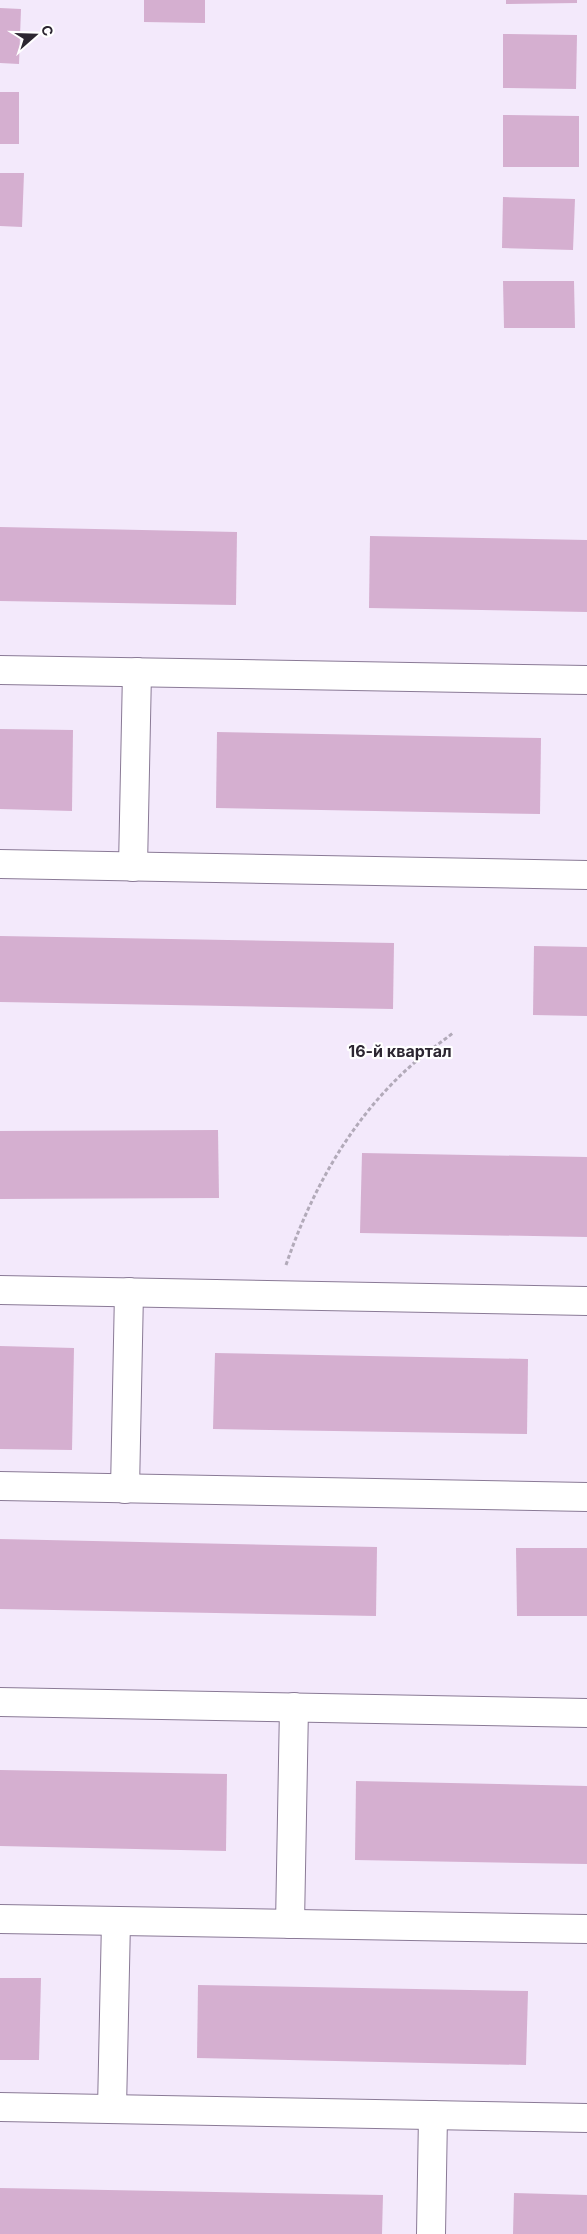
<svg xmlns="http://www.w3.org/2000/svg" width="587" height="2234" font-family="Inter,sans-serif">
	<rect width="100%" height="100%" fill="#f3e9fb"/>
	<!-- building -->
	<g fill="#d5afd0">
		<path d="M144 0H205V23L144 22Z"/>
		<path d="M506 0H577V3L506 4Z"/>
		<path d="M0 8 21 9 19 64 0 63Z"/>
		<path d="M503 34 577 35 576 89 503 88Z"/>
		<rect x="0" y="92" width="19" height="52"/>
		<path d="M503 115 579 116V167H503Z"/>
		<path d="M0 173H24L22 227 0 226Z"/>
		<path d="M503 197 575 199 573 250 502 248Z"/>
		<path d="M503 281H574L575 328H504Z"/>
		<path d="M0 527 237 532 236 605 0 601Z"/>
		<path d="M370 536 587 540V612L369 608Z"/>
		<path d="M0 729 73 730 72 811 0 809Z"/>
		<path d="M217 732 541 738 540 814 216 808Z"/>
		<path d="M0 936 394 943 393 1009 0 1002Z"/>
		<path d="M534 946 587 947V1016L533 1015Z"/>
		<path d="M218 1130 219 1198 0 1199V1131Z"/>
		<path d="M362 1153 587 1157V1237L360 1233Z"/>
		<path d="M0 1346 74 1348 72 1450 0 1449Z"/>
		<path d="M215 1353 528 1359 527 1434 213 1429Z"/>
		<path d="M0 1539 377 1547 376 1616 0 1609Z"/>
		<path d="M516 1548H587V1616H517Z"/>
		<path d="M0 1770 227 1774 226 1851 0 1846Z"/>
		<path d="M356 1781 587 1786V1864L355 1860Z"/>
		<path d="M0 1978H41L39 2060H0Z"/>
		<path d="M198 1985 528 1991 526 2065 197 2058Z"/>
		<path d="M0 2188 383 2195 382 2234H0Z"/>
		<path d="M514 2193 587 2195V2234H513Z"/>
	</g>
	<g fill="none" stroke-linecap="round" stroke-linejoin="round">
		<defs>
			<g id="minor">
				<path d="M0 670 587 680"/>
				<path d="M0 864 587 875"/>
				<path d="M133 867 137 672"/>
				<path d="M0 1290 587 1301"/>
				<path d="M0 1486 587 1497"/>
				<path d="M125 1489 129 1292"/>
				<path d="M0 1702 587 1713"/>
				<path d="M0 1919 587 1929"/>
				<path d="M290 1924 294 1707"/>
				<path d="M0 2107 587 2118"/>
				<path d="M112 2109 116 1921"/>
				<path d="M431 2234 433 2115"/>
			</g>
		</defs>
		<!-- minor casing -->
		<use href="#minor" stroke="#8a7a96" stroke-width="30"/>
		<!-- path -->
		<path stroke="#b2aab9" stroke-width="3" stroke-dasharray="4 2.5" stroke-linecap="butt" d="M286 1265C312 1189 352 1117 414 1063 426 1053 440 1043 453 1033"/>
		<!-- minor -->
		<use href="#minor" stroke="#fff" stroke-width="28"/>
	</g>
	<g text-anchor="middle" stroke-width="4.5" stroke-linejoin="round" paint-order="stroke">
		<!-- quarter labels -->
		<g font-size="16" font-weight="bold" fill="#2c2631" stroke="#fff">
			<text x="400" y="1057">16-й квартал</text>
		</g>
	</g>
	<!-- north arrow -->
	<g transform="translate(35 35) rotate(70)" stroke="#ffffff" stroke-width="4" paint-order="stroke">
	<path d="M0-4L9 19L0 12L-9 19Z" fill="#2c2631"/>
	<text y="-8" font-size="14" font-weight="bold" text-anchor="middle" fill="#2c2631">С</text>
	</g>
</svg>
